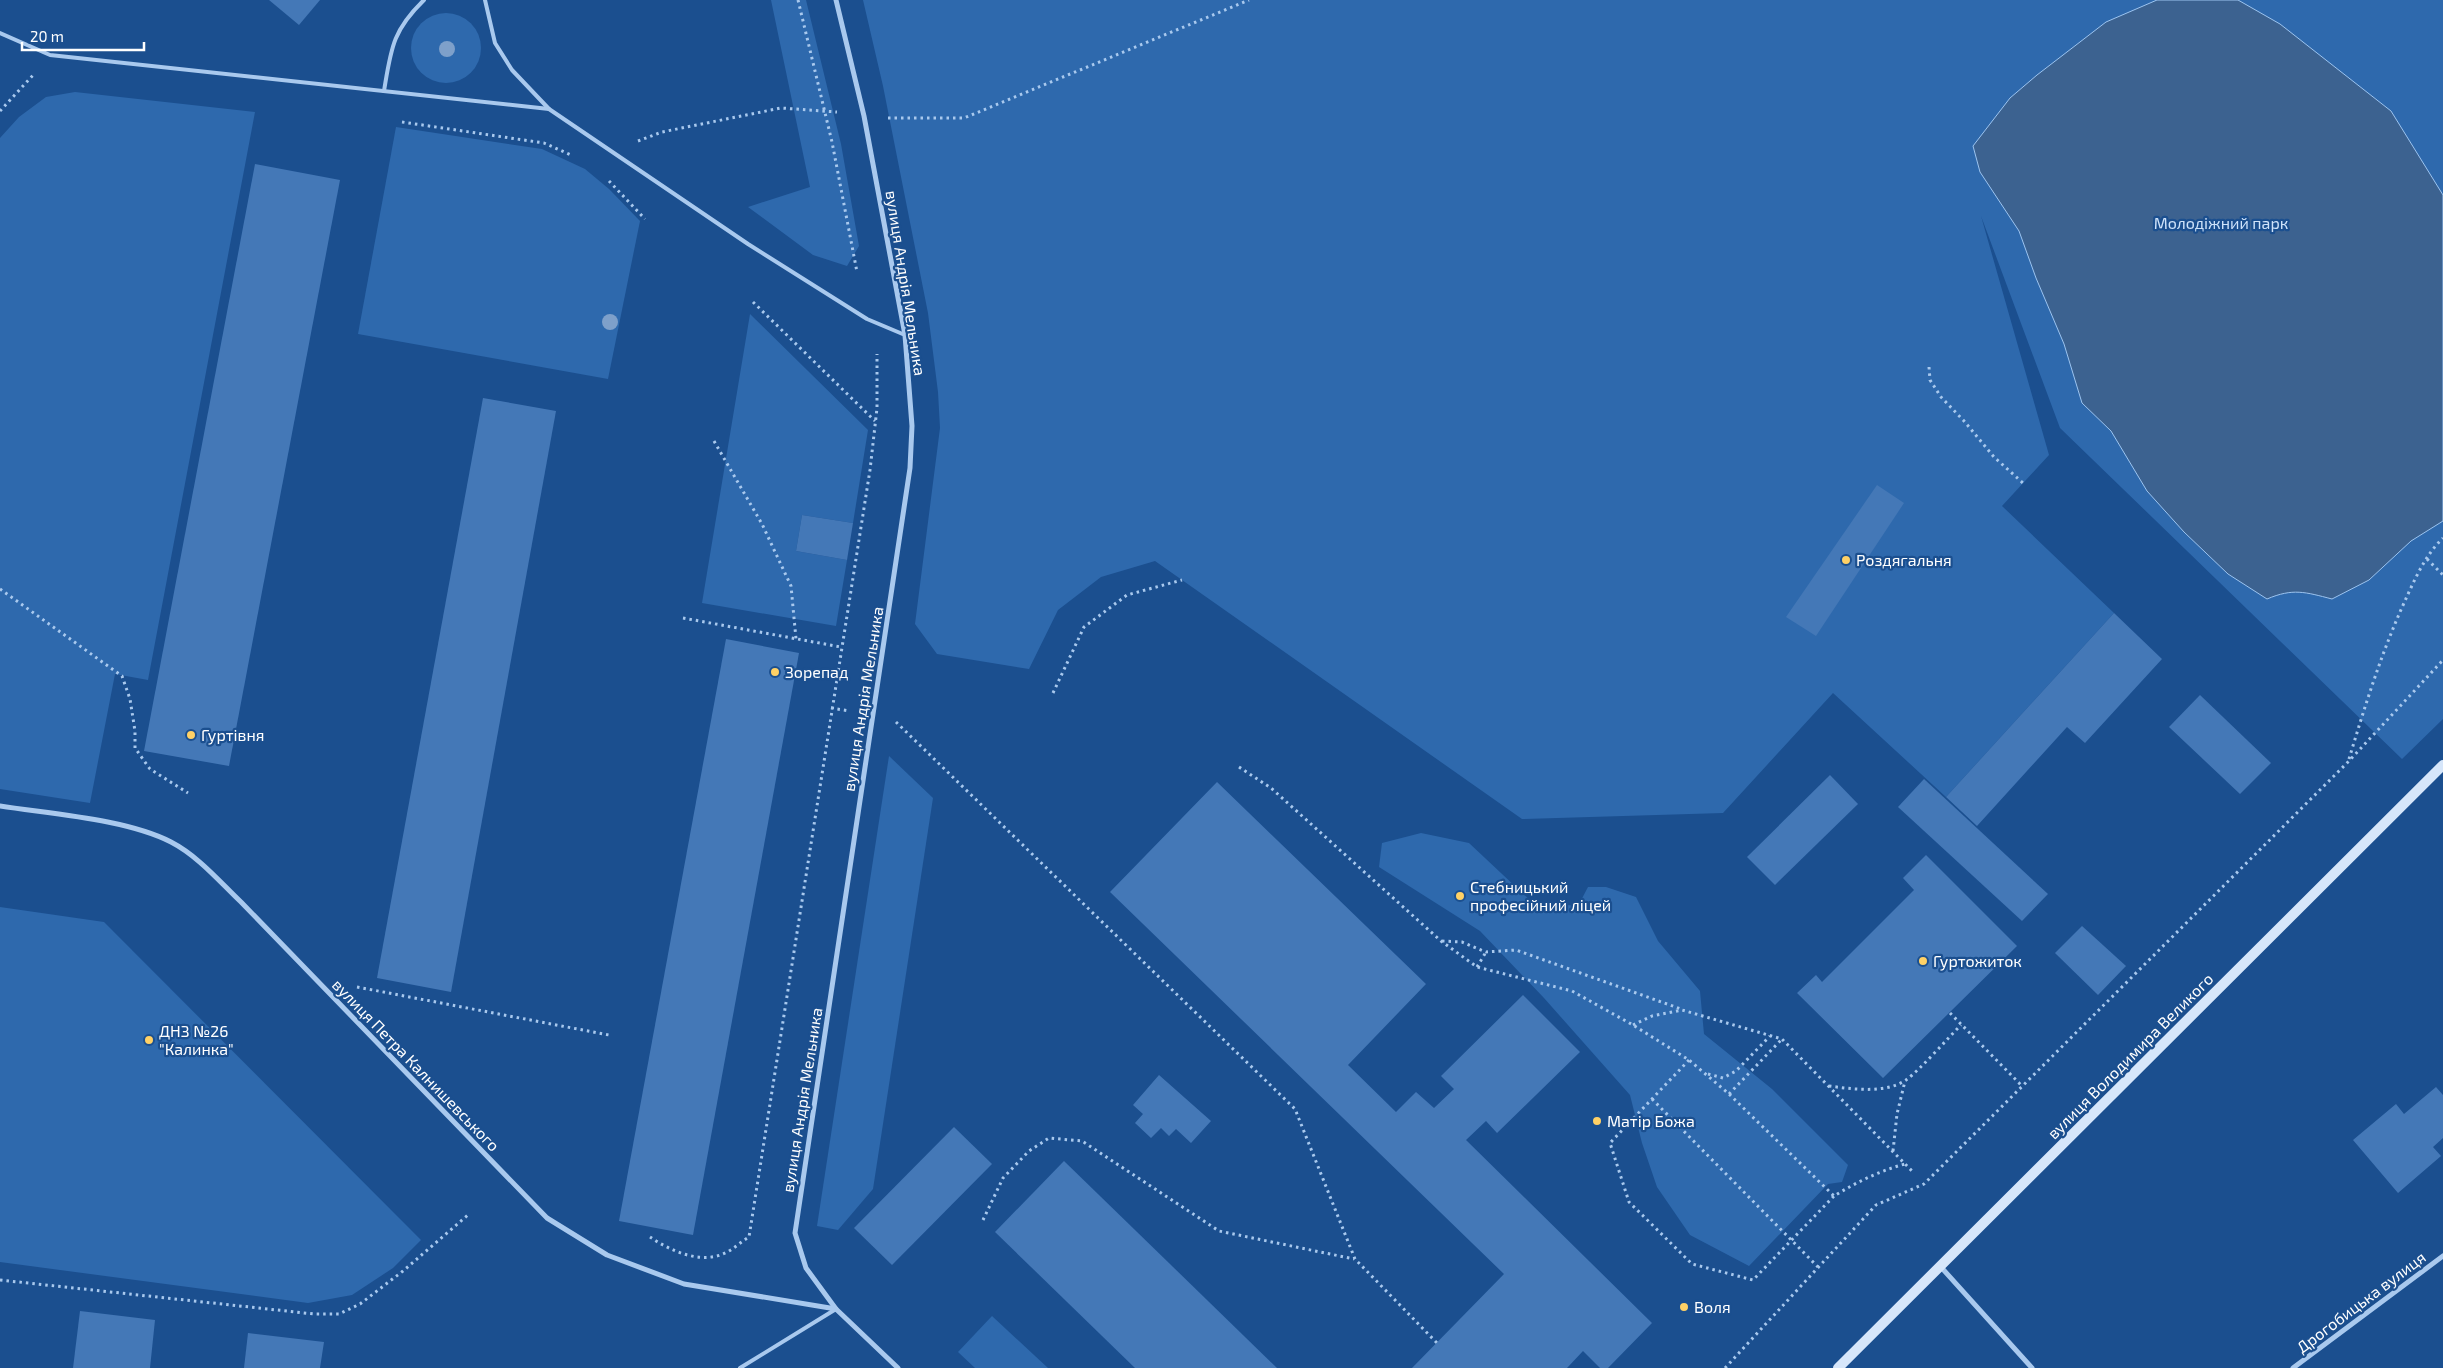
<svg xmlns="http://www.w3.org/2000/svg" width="2443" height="1368" font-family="'Exo 2',sans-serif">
	<rect width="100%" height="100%" fill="#1b4f8f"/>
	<!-- green -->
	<g fill="#2e69ad">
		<path d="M771 0H806L841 144 859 246 847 266 813 255 748 207 810 187Z"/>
		<path d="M863 0H2443V719L2402 759 2060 428 1981 216 2049 455 2002 506 2114 613 1946 797 1833 693 1723 813 1522 819 1155 561 1101 577 1058 610 1029 669 937 654 915 624 940 428 938 392 928 313 883 86Z"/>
		<circle cx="446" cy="48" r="35"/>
		<path d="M75 92 255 112 148 680 115 674 90 803 0 789V138L19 117 46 97Z"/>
		<path d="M396 127 542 149 585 169 609 189 640 221 608 379 358 334Z"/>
		<path d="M750 314 868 430 853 523 802 515 796 551 847 560 836 626 702 603Z"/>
		<path d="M889 756 933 798 873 1189 838 1230 817 1226Z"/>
		<path d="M1421 833 1469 843 1532 902 1578 906 1588 887H1606L1636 897 1658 941 1700 991 1704 1034 1772 1089 1848 1165 1842 1182 1828 1184 1749 1266 1690 1235 1657 1187 1642 1143 1630 1095 1544 998 1480 931 1379 867 1382 843Z"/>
		<path d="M0 907 104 922 421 1240 393 1268 352 1295 308 1303 0 1262Z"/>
		<path d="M992 1316 1048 1368H975L958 1352Z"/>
	</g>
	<!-- water -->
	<path fill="#3c6290" stroke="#9cc4f0" d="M2157 0H2238L2280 24 2391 111 2443 195V521L2411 541 2369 580 2332 599C2305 592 2293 588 2267 599L2228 574 2184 532 2147 491 2111 431 2082 403 2064 344 2036 278 2019 231 1980 172 1973 146 2010 98 2037 75 2106 22Z"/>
	<!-- building -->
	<g fill="#4478b7">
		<path d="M269 0H320L299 25Z"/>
		<path d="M255 164 340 180 229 766 144 751Z"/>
		<path d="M483 398 556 411 451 992 377 978Z"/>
		<path d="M1877 485 1904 503 1816 636 1786 617Z"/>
		<path d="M802 515 853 523 847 560 796 551Z"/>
		<path d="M2114 613 2162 659 2085 743 2067 727 1977 826 1946 797Z"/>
		<path d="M726 639 799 653 693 1235 619 1221Z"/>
		<path d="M2200 695 2271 763 2240 794 2169 727Z"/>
		<path d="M1830 775 1858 804 1775 885 1747 857Z"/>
		<path d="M1924 779 2048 894 2022 921 1898 807Z"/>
		<path d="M1217 782 1426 984 1348 1065 1396 1112 1416 1092 1434 1108 1454 1089 1441 1076 1523 995 1580 1052 1497 1133 1486 1121 1466 1140 1652 1323 1608 1368H1600L1583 1351 1567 1368H1412L1504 1274 1110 892Z"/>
		<path d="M1926 855 2017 946 1883 1078 1797 993 1816 975 1822 982 1914 890 1903 878Z"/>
		<path d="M2082 926 2126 966 2098 995 2055 953Z"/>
		<path d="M1159 1075 1211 1121 1191 1143 1176 1129 1169 1136 1161 1128 1151 1138 1135 1123 1143 1114 1133 1105Z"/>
		<path d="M2436 1087 2443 1095V1138L2433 1147 2441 1156 2398 1193 2353 1140 2396 1104 2404 1114Z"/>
		<path d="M954 1127 992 1164 892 1265 854 1228Z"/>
		<path d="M1064 1161 1277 1368H1135L995 1232Z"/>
		<path d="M80 1311 155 1320 150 1368H73Z"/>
		<path d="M248 1333 324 1342 320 1368H244Z"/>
	</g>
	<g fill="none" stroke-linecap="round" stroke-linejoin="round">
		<!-- path -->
		<g stroke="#a9c9ee" stroke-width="3" stroke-dasharray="2.5 4" stroke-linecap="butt">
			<path d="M798 0 832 142 857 272"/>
			<path d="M0 111 35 73"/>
			<path d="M888 118H964L1249 0"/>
			<path d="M402 122 544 143 571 155"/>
			<path d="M638 141 662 132 781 108 837 112"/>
			<path d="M609 181 645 219"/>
			<path d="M753 302 875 421"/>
			<path d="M1929 367 1930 380 1941 397 1964 421 1994 457 2023 483"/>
			<path d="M714 441 762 524 791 586 796 639"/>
			<path d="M2427 559 2443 575"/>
			<path d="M0 589 122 676 130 699 135 731V748L150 769 188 793"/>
			<path d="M683 618 841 647"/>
			<path d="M1053 693 1084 627 1127 595 1182 580"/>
			<path d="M831 708 850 711"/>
			<path d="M896 722 1295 1109 1355 1259 1437 1343"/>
			<path d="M2349 759C2365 706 2381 654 2404 603 2414 581 2425 555 2443 538"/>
			<path d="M1239 767 1271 788 1441 941 1477 967 1572 991 1633 1025 1689 1060 1729 1094 1834 1196C1857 1182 1879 1171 1905 1164"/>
			<path d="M1442 941 1462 942 1486 952 1516 950 1681 1009"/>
			<path d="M1477 967 1486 952"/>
			<path d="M357 987 609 1035"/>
			<path d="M1950 1013 2022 1086"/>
			<path d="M1633 1025 1652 1016 1682 1010 1782 1039 1913 1172"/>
			<path d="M1689 1060 1610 1143 1629 1202 1692 1264 1753 1280 1834 1196"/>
			<path d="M1708 1074 1723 1078 1736 1071 1770 1036"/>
			<path d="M1829 1086C1852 1089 1885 1094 1906 1080 1922 1068 1946 1040 1961 1025"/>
			<path d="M1729 1094 1782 1039"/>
			<path d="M1652 1099 1818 1267"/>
			<path d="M1893 1151 1897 1114 1905 1081"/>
			<path d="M983 1220 1003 1178 1029 1151 1049 1138 1082 1141 1219 1231 1354 1259"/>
			<path d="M650 1237C672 1252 704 1266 729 1251 736 1247 742 1241 749 1237L870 470 877 408V354"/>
			<path d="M0 1280 314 1314H339L360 1304 403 1271 469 1214"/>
			<path d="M1725 1368 1876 1205 1924 1184 2349 761 2443 660"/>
		</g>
		<!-- lane -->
		<g stroke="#a9c9ee" stroke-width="4">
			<path d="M485 0 495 43 512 70 549 109 748 244 867 319 905 335"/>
			<path d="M0 33 50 55 549 109"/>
			<path d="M384 91C391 49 392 31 424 0"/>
			<path d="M740 1368 836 1309"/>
		</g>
		<!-- street -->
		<g stroke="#a9c9ee" stroke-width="5">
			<path d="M836 0 864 116 905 335 912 426 910 468 795 1233 806 1268 836 1309 898 1368"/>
			<path d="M0 806C51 814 126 819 171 842 198 856 219 881 241 902L547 1218 607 1255 684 1284 836 1309"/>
			<path d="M1940 1266 2032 1368"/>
			<path d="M2293 1368 2443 1256"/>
		</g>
		<!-- secondary -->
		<path stroke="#d6e6fa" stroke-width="10" d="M1838 1368 2443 765"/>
	</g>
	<!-- trees -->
	<g fill="#7ea0ca">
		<circle cx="447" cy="49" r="8"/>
		<circle cx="610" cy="322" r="8"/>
	</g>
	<!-- markers -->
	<g fill="#ffd166" stroke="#1b4f8f" stroke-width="2">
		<circle cx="1846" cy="560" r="5"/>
		<circle cx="775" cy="672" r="5"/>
		<circle cx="191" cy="735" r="5"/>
		<circle cx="1460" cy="896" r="5"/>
		<circle cx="1923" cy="961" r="5"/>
		<circle cx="149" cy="1040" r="5"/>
		<circle cx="1597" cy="1121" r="5"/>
		<circle cx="1684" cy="1307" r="5"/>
	</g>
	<g text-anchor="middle" stroke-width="4.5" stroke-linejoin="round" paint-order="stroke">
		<!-- park labels -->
		<g font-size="16" fill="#cfe3fa" stroke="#1b4f8f">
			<text x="2221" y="229">Молодіжний парк</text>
		</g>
		<!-- street labels -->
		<g font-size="16" fill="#fff" stroke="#1b4f8f">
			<text transform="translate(906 283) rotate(81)" y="6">вулиця Андрія Мельника</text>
			<text transform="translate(863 699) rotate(-81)" y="6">вулиця Андрія Мельника</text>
			<text transform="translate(2130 1056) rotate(-45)" y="6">вулиця Володимира Великого</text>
			<text transform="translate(416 1065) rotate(46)" y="6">вулиця Петра Калнишевського</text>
			<text transform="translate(802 1100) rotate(-81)" y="6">вулиця Андрія Мельника</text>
			<text transform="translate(2361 1302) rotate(-37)" y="6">Дрогобицька вулиця</text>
		</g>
		<!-- poi labels -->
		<g font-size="16" fill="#fff" stroke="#1b4f8f" text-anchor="start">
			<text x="1856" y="566">Роздягальня</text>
			<text x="785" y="678">Зорепад</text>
			<text x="201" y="741">Гуртівня</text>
			<text x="1470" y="893">Стебницький<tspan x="1470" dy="18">професійний ліцей</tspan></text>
			<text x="1933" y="967">Гуртожиток</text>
			<text x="159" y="1037">ДНЗ №26<tspan x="159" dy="18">"Калинка"</tspan></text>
			<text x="1607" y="1127">Матір Божа</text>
			<text x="1694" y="1313">Воля</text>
		</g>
	</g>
	<!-- scale -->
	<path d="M22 42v8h122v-8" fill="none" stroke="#ffffff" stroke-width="2.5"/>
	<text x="30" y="42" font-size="15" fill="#ffffff" stroke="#1b4f8f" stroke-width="4" paint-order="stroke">20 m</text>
</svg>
